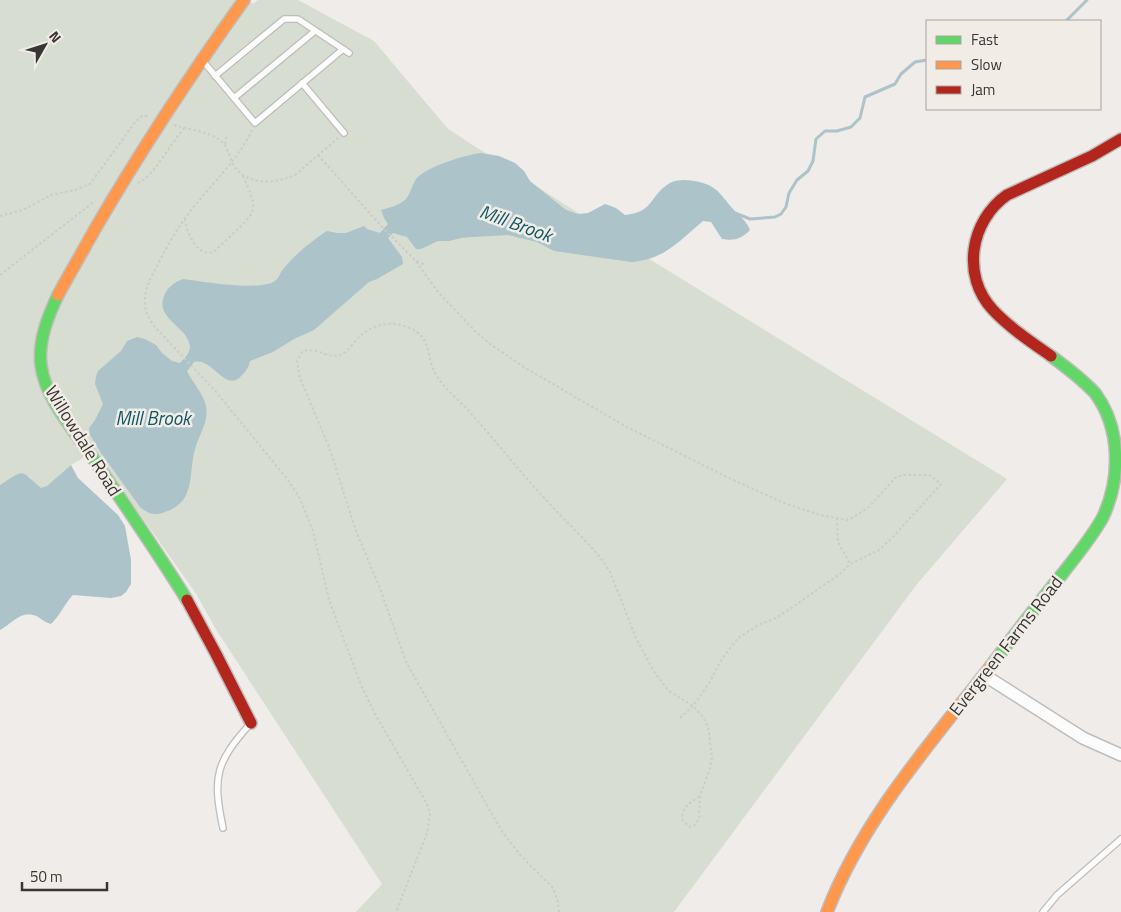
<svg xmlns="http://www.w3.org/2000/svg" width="1121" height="912" font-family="'Titillium Web',sans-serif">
	<rect width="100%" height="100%" fill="#efece9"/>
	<!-- green -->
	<path fill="#d7ddd1" d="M0 0H248L253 4 258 0H298L374 41 448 129 654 262 1007 479 917 584 674 912H356L382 884 217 631 195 592 95 451 71 465 47 487 41 489 29 476 17 474 0 485Z"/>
	<!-- water -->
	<g fill="#acc3ca">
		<path d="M481 153 499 156 515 163 524 171 530 181 566 210 578 214 588 213 605 204 616 208 625 215C655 212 649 195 670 183 681 177 705 181 715 189 722 194 727 203 733 209 740 217 746 220 750 230 741 239 735 241 722 239L711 222 703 221C679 241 664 260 631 262L554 251 537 242 508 235 473 237 461 238 449 241H438L421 249H416L407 237 393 233 388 238 402 257 403 264 377 279 369 282 314 330 294 339 273 352 250 361C249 367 246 371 242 375 226 395 213 357 194 362L187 371C193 383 203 393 206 406 209 421 200 433 196 446 187 472 198 501 165 512 155 516 148 514 140 507L101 453 90 435 89 428 95 420 103 404 95 384 96 376 98 371 121 351 127 341 137 337 145 339 156 345 162 353 172 361 180 363C185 358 190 353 190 346 187 326 155 319 164 296 168 287 173 283 183 279 200 281 267 293 277 279 279 277 280 274 281 272 293 256 310 242 327 231L337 233H346L364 226 367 229 380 233 388 224 384 218 381 210C391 207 403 205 408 196 412 189 413 181 419 176 432 165 465 155 481 153Z"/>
		<path d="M71 465 78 478 118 515 125 526 131 560V584L126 592 121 596 111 598 73 595C64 604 60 616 51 624 43 622 39 616 33 615 21 611 10 625 0 630V485C26 468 20 470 41 488L47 486Z"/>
	</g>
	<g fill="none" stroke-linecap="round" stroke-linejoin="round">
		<!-- stream -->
		<g stroke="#acc3ca" stroke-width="3">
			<path d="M1066 21 1087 0"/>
			<path d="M735 213 750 219 775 217 781 214 786 207 789 193 797 180 808 171 813 161 816 139 825 131H837L851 127 860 118 865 97 895 84 901 74 915 62 927 60"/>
		</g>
		<defs>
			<g id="lane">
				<path d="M203 61 255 123 342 50"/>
				<path d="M215 76 284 19H298L349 53"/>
				<path d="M302 83 344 133"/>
				<path d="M234 98 315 31"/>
				<path d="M223 828C212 776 216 762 251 723"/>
				<path d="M1043 912 1057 895 1121 839"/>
			</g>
			<path id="street" d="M984 675 1083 738 1121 755"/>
			<g id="fast">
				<path d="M58 295C48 316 38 341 41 365 45 398 72 428 90 454 123 502 156 550 187 600"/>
				<path d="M990 667C1014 635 1038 604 1063 573 1077 555 1092 537 1103 517 1121 478 1121 428 1095 393 1082 379 1066 367 1051 356"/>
			</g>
			<g id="slow">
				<path d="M58 295C70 273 83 251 95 229 141 150 191 74 244 0"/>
				<path d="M827 912C863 819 930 744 990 667"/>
			</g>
			<g id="jam">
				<path d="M1051 356C1031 342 1010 328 993 310 961 276 970 221 1007 195L1092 156 1121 139"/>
				<path d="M187 600 216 654 251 723"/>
			</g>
		</defs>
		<!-- lane casing -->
		<use href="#lane" stroke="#bfbdbb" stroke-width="8"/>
		<!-- street casing -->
		<use href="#street" stroke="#bfbdbb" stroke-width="14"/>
		<!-- fast casing -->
		<use href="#fast" stroke="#bfbdbb" stroke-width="14"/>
		<!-- slow casing -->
		<use href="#slow" stroke="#bfbdbb" stroke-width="14"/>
		<!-- jam casing -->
		<use href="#jam" stroke="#bfbdbb" stroke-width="14"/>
		<!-- path -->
		<g stroke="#cdcbca" stroke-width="2" stroke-dasharray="2.5 2.5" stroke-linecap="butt">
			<path d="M174 125C189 130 209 131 221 141 229 148 229 158 234 166 248 186 274 184 295 175L338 138"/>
			<path d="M252 130C242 153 218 178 202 197 184 217 170 240 158 264 152 275 145 287 145 300 144 310 149 319 155 327L217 393 288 480 300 499 313 531 329 600 361 685 375 714 427 804 430 813 427 833 396 912"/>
			<path d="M225 144 227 134"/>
			<path d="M318 155 382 227 415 260 438 292 476 332 490 344 527 369 627 427 729 478 784 503 820 515 847 520 854 517 870 506 895 478 902 475H929L941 484 892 538 879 550 850 564 841 573 790 609 774 619 760 624 738 638 722 659 708 685 693 706 678 720"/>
			<path d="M138 183C154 176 171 143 184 128"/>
			<path d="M0 216 23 210 51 195 75 190 90 184 136 121 142 116H148"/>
			<path d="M185 219C186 232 199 262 216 250 224 241 249 221 252 212 256 202 247 184 242 175"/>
			<path d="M417 261 425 265"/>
			<path d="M0 275 95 201"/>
			<path d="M837 518 838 542 850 564"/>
			<path d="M559 912 558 902 553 888 521 856 501 830 406 662 379 586 356 531 329 447 300 378 297 361 302 352C316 345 329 361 342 354 349 351 353 343 358 338 371 325 390 320 407 327 430 336 426 349 433 369 436 376 441 382 446 388 455 398 466 407 475 418 500 446 523 476 549 503 567 523 587 541 603 561L610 572 636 638 654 672 669 691 693 706 702 716 708 726 712 758 710 768 700 796 699 819 694 826 690 827 683 821C680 808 690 803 700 796"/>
		</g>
		<!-- lane -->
		<use href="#lane" stroke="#fdfcfc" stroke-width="5.5"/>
		<!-- street -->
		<use href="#street" stroke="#fdfcfc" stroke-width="11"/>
		<!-- fast -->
		<use href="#fast" stroke="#63d668" stroke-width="11"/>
		<!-- slow -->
		<use href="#slow" stroke="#ff974d" stroke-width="11"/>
		<!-- jam -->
		<use href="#jam" stroke="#b3261e" stroke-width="11"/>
	</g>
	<g text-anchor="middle" stroke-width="5" stroke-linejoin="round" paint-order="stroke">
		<!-- street labels -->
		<g font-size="18" fill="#383634" stroke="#f2ece6">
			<text transform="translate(83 441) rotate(58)" y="6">Willowdale Road</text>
			<text transform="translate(1006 646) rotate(-52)" y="6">Evergreen Farms Road</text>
		</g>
		<!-- water labels -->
		<g font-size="19" font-style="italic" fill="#0f5767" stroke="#f2ece6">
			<text transform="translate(516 223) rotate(20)" y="7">Mill Brook</text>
			<text x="153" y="425">Mill Brook</text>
		</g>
	</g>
	<!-- legend -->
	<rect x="926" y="20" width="175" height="90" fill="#f2ece6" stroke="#a8a39f"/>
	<rect x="936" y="36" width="25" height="8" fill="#63d668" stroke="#a8a39f"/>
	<text x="971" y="45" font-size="15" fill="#383634">Fast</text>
	<rect x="936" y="61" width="25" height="8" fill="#ff974d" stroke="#a8a39f"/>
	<text x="971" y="70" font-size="15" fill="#383634">Slow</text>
	<rect x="936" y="86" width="25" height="8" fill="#b3261e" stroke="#a8a39f"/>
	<text x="971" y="95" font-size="15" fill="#383634">Jam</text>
	<!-- north arrow -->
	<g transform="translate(45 45) rotate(51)" stroke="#f2ece6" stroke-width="4" paint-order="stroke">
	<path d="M0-4L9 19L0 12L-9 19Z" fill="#383634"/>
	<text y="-8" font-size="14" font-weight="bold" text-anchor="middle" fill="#383634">N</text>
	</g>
	<!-- scale -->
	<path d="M22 882v8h85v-8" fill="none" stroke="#383634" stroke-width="2.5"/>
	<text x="30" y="882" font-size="15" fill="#383634" stroke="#f2ece6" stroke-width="4" paint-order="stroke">50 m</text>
</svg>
